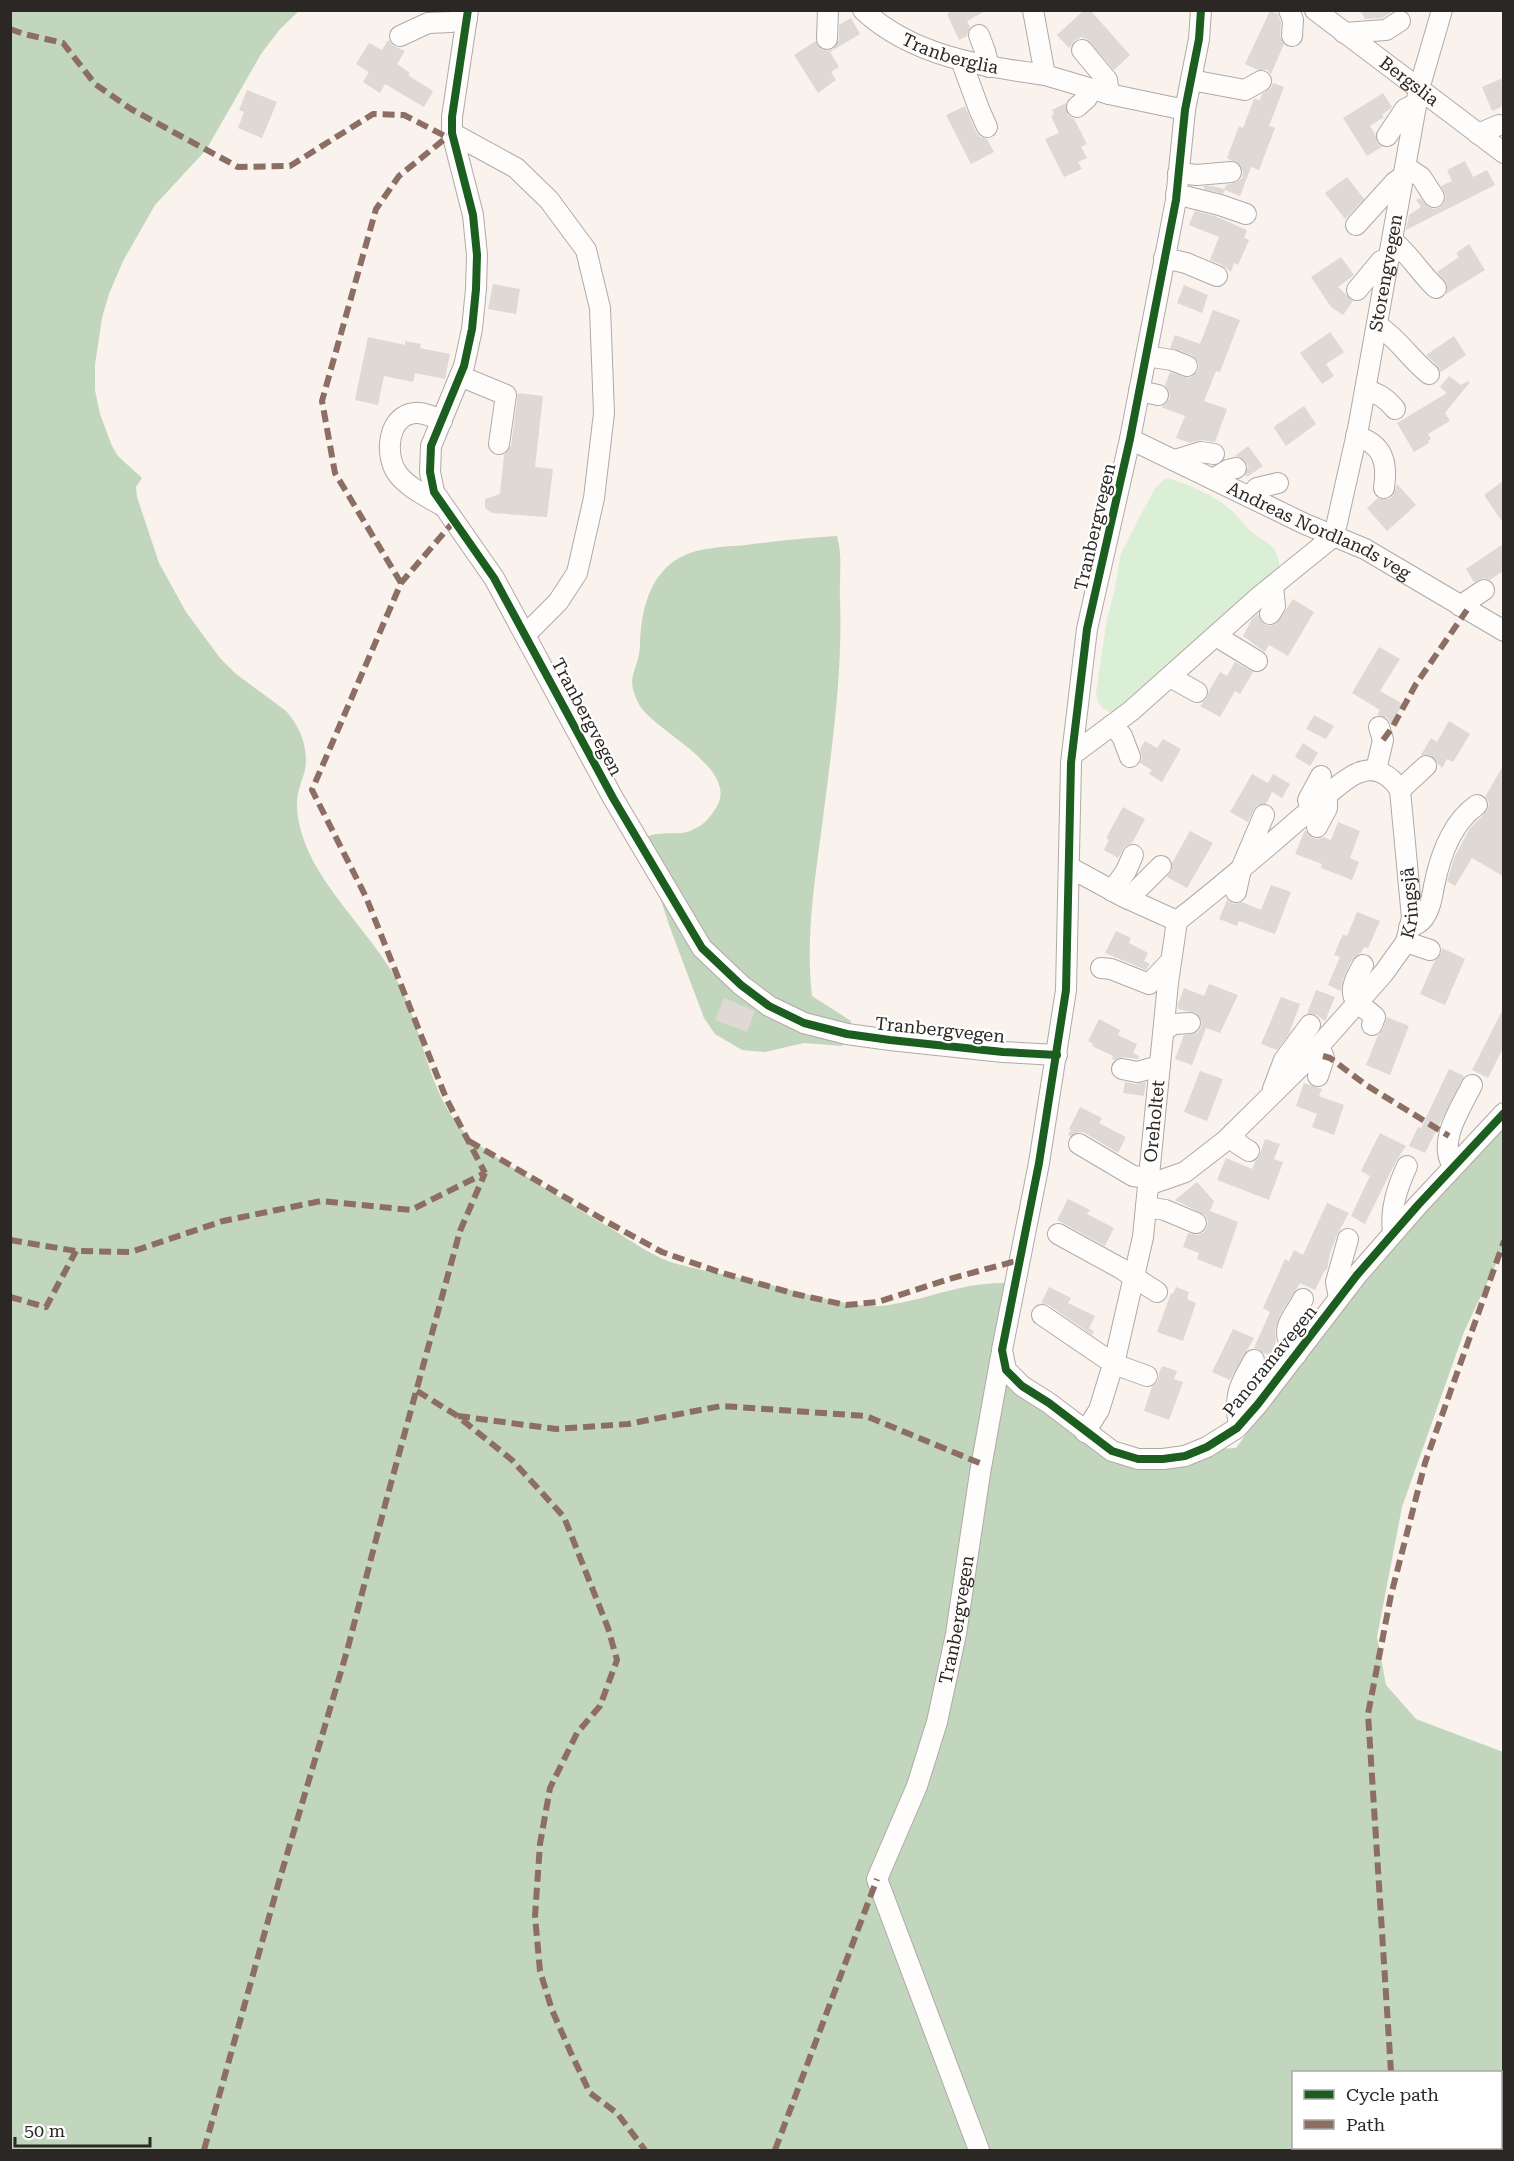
<svg xmlns="http://www.w3.org/2000/svg" width="1514" height="2161" font-family="'Roboto Serif',serif">
	<rect width="100%" height="100%" fill="#f9f2ed"/>
	<!-- green -->
	<path fill="#daefd5" d="M1166 478C1189 484 1211 494 1230 509 1238 516 1244 526 1253 533 1271 547 1276 543 1280 568L1235 604 1122 707 1113 713C1102 710 1098 705 1096 693L1107 619 1114 593 1121 553 1155 488Z"/>
	<!-- forest -->
	<g fill="#c1d6bc">
		<path d="M11 11H299L280 29 261 54 206 150 155 205 123 261 109 294 102 318 95 365V390L100 414 112 446 118 456 142 478 136 487 137 497 159 563 186 612 220 658 236 674 286 711C300 726 309 749 305 770 302 781 298 789 297 801 296 824 307 852 319 871 343 911 377 943 399 984 423 1030 426 1084 459 1126 473 1144 494 1155 513 1168 546 1189 579 1210 612 1229 630 1240 649 1254 668 1261 699 1271 735 1276 767 1284 801 1292 835 1304 871 1306 886 1307 903 1302 918 1299 947 1291 976 1282 1006 1283L989 1367 1120 1453 1236 1448C1320 1336 1405 1220 1503 1121V1249L1464 1332 1402 1507 1377 1637 1386 1685 1416 1719 1503 1752V2112L1501 2111 1500 2072H1294V2148H1405L1404 2150H11Z"/>
		<path d="M837 536C843 557 839 578 840 599 843 681 830 760 820 841 813 892 806 944 812 996L851 1021V1031L842 1046 804 1043 765 1052 742 1050 715 1034 704 1018 669 925 641 838C646 837 652 834 658 834 668 832 680 835 690 831 704 825 708 820 716 808 741 769 656 732 640 706 623 676 639 672 640 645 641 613 648 576 679 558 699 547 724 547 746 545 776 541 806 538 837 536Z"/>
	</g>
	<!-- building -->
	<g fill="#ded9d5">
		<path d="M954 10H987L967 21 970 27 967 36 959 40 947 14Z"/>
		<path d="M1084 10H1090L1130 55 1114 70 1087 39 1081 37 1074 41 1069 48 1057 35Z"/>
		<path d="M1360 10H1395L1382 18 1365 19Z"/>
		<path d="M1270 11 1278 14 1281 22 1280 36 1284 44 1271 74 1267 70H1258L1245 64Z"/>
		<path d="M851 18 860 34 830 52 839 67 831 72 836 80 818 93 794 55 816 41 821 49 827 51 833 49 839 40V25Z"/>
		<path d="M388 40 394 46 405 51 397 64 410 73 408 75 433 91 424 107 385 84 380 93 363 82 369 72 356 64 369 43 382 50Z"/>
		<path d="M1503 78V106L1492 111 1482 87Z"/>
		<path d="M1273 83 1284 87 1269 126 1275 128 1259 170 1251 167 1240 196 1225 190 1223 194 1204 189V186H1213L1224 189 1226 185 1237 182 1242 178 1243 172 1240 165 1227 158 1239 126 1243 128 1254 99 1260 100 1262 94 1271 88Z"/>
		<path d="M247 90 277 102 262 138 238 128 244 112 239 110Z"/>
		<path d="M1383 93 1392 107 1382 115 1384 117 1370 126 1375 134 1377 142 1382 147 1367 156 1343 118Z"/>
		<path d="M1066 103 1068 115 1074 119 1087 144 1081 147 1087 158 1078 162 1082 169 1064 177 1045 139 1059 133 1051 116 1054 114 1052 110Z"/>
		<path d="M965 106 976 132 980 137 987 139 994 152 971 164 946 115Z"/>
		<path d="M1465 161 1473 177 1487 170 1495 185 1406 230 1409 215 1421 207 1416 200 1420 198 1428 207 1434 209 1440 207 1444 203 1446 196 1441 186 1452 181 1447 170Z"/>
		<path d="M1347 177 1364 199 1345 219 1325 193Z"/>
		<path d="M1195 211 1215 216 1247 230 1244 238 1249 240 1238 265 1234 263 1231 272 1222 265 1210 260 1219 237 1189 225Z"/>
		<path d="M1469 244 1485 270 1446 294 1447 284 1437 272 1459 257 1456 253Z"/>
		<path d="M1341 257 1354 275 1338 287 1353 301 1343 315 1331 307 1311 277Z"/>
		<path d="M493 284 520 289 516 314 488 309Z"/>
		<path d="M1184 285 1208 295 1202 313 1177 303Z"/>
		<path d="M1213 310 1240 320 1220 372 1216 371 1204 401 1227 409 1215 442 1202 440 1190 443 1176 438 1185 416 1161 407 1166 403 1170 398 1169 391 1165 385 1170 372 1189 378 1198 371 1199 364 1192 355 1170 348 1175 335 1200 344Z"/>
		<path d="M1330 332 1344 352 1326 364 1334 376 1322 384 1300 353Z"/>
		<path d="M1454 336 1466 355 1441 372 1437 365 1426 355Z"/>
		<path d="M368 337 405 345V341L421 344 420 348 450 354 445 379 415 373 413 382 384 376 378 405 355 400Z"/>
		<path d="M1449 376 1461 385 1468 381 1470 382 1445 413 1450 421 1428 434 1431 439 1428 441 1429 443 1414 452 1397 423 1447 393 1440 387Z"/>
		<path d="M518 393 543 396 535 467 553 469 547 517 492 513 485 508V499L500 494 504 455 511 446Z"/>
		<path d="M1304 406 1316 424 1286 446 1274 428 1275 426Z"/>
		<path d="M1248 446 1263 466 1247 477 1245 475 1248 466 1245 460 1235 456Z"/>
		<path d="M1503 481V523L1484 495Z"/>
		<path d="M1397 484 1416 505 1387 531 1367 508 1378 498 1388 499 1393 496Z"/>
		<path d="M1503 544V571L1490 580 1483 578 1474 582 1466 569Z"/>
		<path d="M1293 599 1314 612 1288 656 1269 645 1265 652 1243 636 1252 619 1258 614 1260 620 1264 624 1270 626 1276 624Z"/>
		<path d="M1379 647 1400 659 1380 691 1403 704 1391 724 1387 718 1377 715 1380 710 1352 693Z"/>
		<path d="M1235 662 1253 672 1240 694 1235 691 1220 717 1200 706 1207 698 1209 691 1220 672 1227 676Z"/>
		<path d="M1314 715 1334 726 1326 739 1306 729Z"/>
		<path d="M1449 721 1470 734 1453 762 1447 759 1442 768 1430 755H1421L1431 738 1437 742Z"/>
		<path d="M1163 739 1181 749 1162 782 1149 774 1152 770 1140 763 1142 758 1140 749 1145 741 1157 748Z"/>
		<path d="M1303 743 1318 753 1310 766 1295 757Z"/>
		<path d="M1503 766V876L1472 858 1455 886 1447 881 1455 856 1470 828 1488 810 1489 802 1485 797Z"/>
		<path d="M1252 774 1268 783 1273 774 1290 784 1282 798 1272 792 1266 804 1256 806 1248 822 1230 812Z"/>
		<path d="M1123 807 1145 819 1132 843 1125 846 1118 858 1104 850 1109 840 1106 838Z"/>
		<path d="M1338 822 1360 831 1350 858 1359 862 1352 880 1321 868 1322 864 1295 854 1305 830 1312 838 1318 839 1324 837 1331 840Z"/>
		<path d="M1190 831 1213 843 1187 888 1167 877 1172 870V863Z"/>
		<path d="M1271 885 1291 892 1275 934 1239 921 1237 926 1219 919 1227 900 1233 904 1242 902 1261 910Z"/>
		<path d="M1357 912 1380 921 1368 948 1364 947 1361 953 1357 955 1350 963 1343 979 1341 991 1328 985 1340 957 1334 955 1343 934 1347 936Z"/>
		<path d="M1116 931 1131 938 1129 943 1148 953 1144 961 1150 964 1146 970 1105 953Z"/>
		<path d="M1442 948 1465 959 1445 1005 1420 994 1435 960 1441 954Z"/>
		<path d="M1209 984 1238 995 1220 1033 1206 1028 1192 1065 1175 1059 1184 1035 1197 1033 1201 1028 1202 1022 1196 1013 1178 1009V1004L1184 988 1204 996Z"/>
		<path d="M1316 990 1335 997 1325 1021 1317 1015 1307 1014Z"/>
		<path d="M1281 997 1300 1004 1289 1034 1277 1050 1261 1044Z"/>
		<path d="M724 998 755 1011 747 1032 715 1020Z"/>
		<path d="M1503 1009V1048L1488 1078 1472 1070Z"/>
		<path d="M1387 1017 1409 1026 1390 1075 1366 1065 1378 1035 1383 1029Z"/>
		<path d="M1099 1019 1120 1030 1118 1035 1137 1044 1133 1053 1139 1056 1138 1059 1124 1057 1114 1060 1112 1059 1113 1056 1092 1046 1093 1044 1088 1041Z"/>
		<path d="M1449 1069 1464 1076 1425 1153 1409 1146 1418 1127 1421 1128Z"/>
		<path d="M1200 1071 1223 1079 1207 1121 1184 1112Z"/>
		<path d="M1125 1082 1135 1084 1146 1082 1144 1096 1123 1093Z"/>
		<path d="M1304 1083 1322 1089 1319 1096 1344 1105 1334 1135 1312 1127 1317 1114 1296 1106Z"/>
		<path d="M1080 1107 1102 1118 1099 1123 1126 1137 1118 1153 1085 1133 1079 1132 1071 1136 1068 1135 1071 1130 1069 1129Z"/>
		<path d="M1380 1133 1406 1146 1396 1161 1365 1224 1351 1216 1370 1176 1361 1171Z"/>
		<path d="M1265 1139 1280 1144 1274 1159 1283 1162 1269 1200 1217 1180 1226 1158 1252 1169 1255 1162 1259 1157Z"/>
		<path d="M1197 1182 1214 1201 1210 1211 1238 1222 1222 1269 1197 1259 1199 1253 1183 1247 1188 1233 1198 1235 1204 1232 1207 1227 1208 1221 1205 1215 1175 1200Z"/>
		<path d="M1068 1199 1090 1210 1087 1214 1114 1228 1105 1246 1057 1220Z"/>
		<path d="M1327 1203 1349 1213 1337 1235 1330 1253 1327 1270H1325L1315 1290 1300 1283 1280 1315 1275 1330 1276 1341 1270 1356 1254 1348 1270 1312 1263 1308 1285 1259 1289 1261 1294 1250 1303 1255Z"/>
		<path d="M1049 1287 1071 1298 1068 1303 1095 1316 1089 1328 1094 1331 1092 1335 1049 1305 1041 1303Z"/>
		<path d="M1176 1287 1189 1292 1187 1299 1196 1303 1183 1341 1157 1332 1171 1293 1173 1294Z"/>
		<path d="M1233 1329 1254 1338 1230 1380 1212 1372Z"/>
		<path d="M1162 1366 1177 1371 1174 1379 1183 1382 1169 1420 1144 1411 1152 1386 1158 1381 1159 1373Z"/>
	</g>
	<g fill="none" stroke-linecap="round" stroke-linejoin="round">
		<defs>
			<g id="minor">
				<path d="M468 10 452 117V133L473 215 477 255 476 289 472 329 464 366 431 446 430 472 434 492 494 578 613 798 702 948 741 985 769 1006 804 1023 847 1034 890 1040 1003 1052 1057 1055"/>
				<path id="s1" d="M863 10C912 56 981 66 1045 75"/>
				<path d="M1033 10 1045 75 1109 94 1185 110"/>
				<path d="M1201 10 1199 39 1185 110 1176 200 1130 439 1087 629 1071 763 1066 990 1039 1163 1002 1350 1006 1370 1022 1386 1049 1403 1112 1451 1138 1459H1163L1185 1456 1207 1447 1237 1428 1258 1404 1357 1275 1418 1205 1504 1113"/>
				<path d="M1289 10 1293 20 1292 36"/>
				<path id="s2" d="M1315 10 1504 153"/>
				<path d="M1344 33 1386 30 1400 21"/>
				<path d="M979 35 985 51 989 67"/>
				<path d="M400 36 428 23 451 22 467 19"/>
				<path d="M827 39 828 10"/>
				<path d="M1082 50 1107 80 1109 94"/>
				<path d="M961 60 979 109 987 127"/>
				<path d="M1191 80 1245 90 1261 81"/>
				<path d="M1077 107 1087 98 1092 89"/>
				<path d="M452 133 516 168 549 200 586 250 600 308 604 413 594 498 577 573 558 602 525 635"/>
				<path d="M1478 134 1499 125"/>
				<path d="M1387 136 1405 109 1417 103"/>
				<path d="M1406 167 1421 177 1434 197"/>
				<path d="M1178 173 1197 175 1231 172"/>
				<path d="M1176 194 1220 205 1246 214"/>
				<path d="M1356 225 1395 182 1404 176"/>
				<path d="M1393 241C1410 255 1420 273 1436 288"/>
				<path d="M1164 258 1186 263 1217 276"/>
				<path d="M1357 290 1381 261 1390 257"/>
				<path d="M1377 325C1398 338 1410 359 1429 374"/>
				<path d="M1146 356 1172 360 1187 366"/>
				<path d="M460 376 506 395 499 444"/>
				<path d="M1365 390C1378 393 1386 398 1395 409"/>
				<path d="M1139 391 1158 395"/>
				<path d="M1356 436C1383 444 1388 462 1384 488"/>
				<path id="s3" d="M1130 439 1305 524 1365 549 1504 631"/>
				<path d="M1175 460 1201 452 1214 454"/>
				<path d="M1213 479 1228 470 1236 468"/>
				<path d="M1249 497 1257 488 1278 483"/>
				<path d="M441 505C426 496 407 487 397 473 384 454 388 415 415 413 424 412 434 417 442 421"/>
				<path d="M1460 606 1484 590"/>
				<path d="M1270 614 1275 606 1273 586"/>
				<path d="M1216 636 1257 661"/>
				<path d="M1170 677 1197 692"/>
				<path d="M1112 725 1122 736 1130 757"/>
				<path id="s4" d="M1072 755 1131 711 1260 596 1334 536 1358 429 1419 89 1442 10"/>
				<path d="M1376 770 1383 740 1379 727"/>
				<path d="M1400 790 1426 766"/>
				<path d="M1311 809 1308 800 1321 776"/>
				<path d="M1317 827 1327 808V796"/>
				<path d="M1069 867 1124 897 1177 921"/>
				<path d="M1112 891 1126 871 1133 855"/>
				<path d="M1236 892 1241 869 1264 815"/>
				<path d="M1128 899 1161 866"/>
				<path d="M1409 928C1413 926 1418 924 1421 921 1430 912 1432 897 1434 886 1440 856 1451 823 1477 805"/>
				<path d="M1406 942 1430 950"/>
				<path d="M1363 965C1357 975 1348 990 1356 1001 1361 1007 1369 1011 1375 1017L1372 1025"/>
				<path d="M1101 968 1111 969 1149 984 1171 961"/>
				<path d="M1164 1030 1174 1024 1190 1023"/>
				<path d="M1122 1069 1137 1072 1160 1066"/>
				<path d="M1318 1076 1324 1058 1319 1046"/>
				<path d="M1273 1089 1284 1060 1310 1025"/>
				<path d="M1233 1133 1238 1144 1249 1151"/>
				<path d="M1079 1144 1133 1176 1149 1178"/>
				<path d="M1453 1166C1437 1141 1461 1108 1472 1085"/>
				<path id="s5" d="M1148 1185 1185 1172 1225 1141 1303 1064 1383 974 1406 942 1412 918 1400 790C1391 776 1376 765 1358 773 1342 779 1312 809 1297 821 1258 855 1218 889 1177 921"/>
				<path d="M1146 1207 1165 1210 1196 1223"/>
				<path d="M1393 1233C1390 1209 1397 1188 1407 1166"/>
				<path d="M1058 1234 1120 1268 1157 1292"/>
				<path d="M1339 1298 1336 1282 1348 1239"/>
				<path d="M1042 1315 1114 1364 1147 1376"/>
				<path d="M1296 1355C1278 1328 1290 1324 1303 1299"/>
				<path d="M1239 1425C1233 1396 1240 1384 1254 1360"/>
				<path id="s6" d="M1085 1432 1099 1410 1116 1355 1143 1237 1168 983 1177 921"/>
				<path id="s7" d="M979 2150 877 1879 917 1786 937 1722 956 1634 980 1473 1001 1356"/>
			</g>
		</defs>
		<!-- minor casing -->
		<use href="#minor" stroke="#b0aaa7" stroke-width="22"/>
		<!-- minor -->
		<use href="#minor" stroke="#fefdfc" stroke-width="20"/>
		<!-- quiet -->
		<g stroke="#8d6e63" stroke-width="6" stroke-dasharray="12 6" stroke-linecap="butt">
			<path d="M10 29 24 34 63 43 95 84 131 109 238 167 290 166 373 114 404 115 447 137"/>
			<path d="M455 520 401 583 312 790 366 897 446 1098 485 1173"/>
			<path d="M401 583 335 473 322 401 376 209 399 176 452 133"/>
			<path d="M1383 740 1392 728 1416 684 1467 610"/>
			<path d="M1323 1056 1330 1058 1366 1085 1449 1136"/>
			<path d="M469 1141 609 1223 662 1252 719 1272 795 1294 846 1305 878 1302 949 1279 1020 1260"/>
			<path d="M10 1240 76 1251 131 1252 223 1221 321 1201 411 1210 485 1173"/>
			<path d="M10 1297 46 1307 76 1251"/>
			<path d="M417 1391 456 1415 512 1460 564 1517 608 1628 617 1660 600 1706 577 1733 550 1788 540 1844 535 1916 540 1971 552 2010 570 2051 590 2093 617 2113 645 2150"/>
			<path d="M458 1416 556 1429 628 1424 721 1406 866 1416 982 1464"/>
			<path d="M1391 2072 1368 1714 1391 1595 1425 1463 1504 1241"/>
			<path d="M204 2150 278 1885 347 1651 385 1505 460 1231 485 1173"/>
			<path d="M775 2150 877 1879"/>
			<path d="M1373 2150 1374 2148"/>
		</g>
		<defs>
			<g id="cycleway">
				<path d="M468 10 452 117V133L473 215 477 255 476 289 472 329 464 366 431 446 430 472 434 492 494 578 613 798 702 948 741 985 769 1006 804 1023 847 1034 890 1040 1003 1052 1057 1055"/>
				<path d="M1201 10 1199 39 1185 110 1176 200 1130 439 1087 629 1071 763 1066 990 1039 1163 1002 1350 1006 1370 1022 1386 1049 1403 1112 1451 1138 1459H1163L1185 1456 1207 1447 1237 1428 1258 1404 1357 1275 1418 1205 1504 1113"/>
			</g>
		</defs>
		<!-- cycleway casing -->
		<use href="#cycleway" stroke="#fff" stroke-width="11"/>
		<!-- cycleway -->
		<use href="#cycleway" stroke="#1b5e20" stroke-width="8"/>
	</g>
	<g text-anchor="middle" stroke-width="4.5" stroke-linejoin="round" paint-order="stroke">
		<!-- street labels -->
		<g font-size="18" fill="#2b2724" stroke="#fff">
			<text dy="6" stroke="none"><textPath href="#s1" startOffset="99">Tranberglia</textPath></text>
			<text dy="6" stroke="none"><textPath href="#s2" startOffset="118">Bergslia</textPath></text>
			<text dy="6" stroke="none"><textPath href="#s4" startOffset="610">Storengvegen</textPath></text>
			<text transform="translate(1095 527) rotate(-77)" y="6">Tranbergvegen</text>
			<text dy="6" stroke="none"><textPath href="#s3" startOffset="210">Andreas Nordlands veg</textPath></text>
			<text transform="translate(587 717) rotate(62)" y="6">Tranbergvegen</text>
			<text dy="6" stroke="none"><textPath href="#s5" startOffset="399">Kringsjå</textPath></text>
			<text transform="translate(940 1030) rotate(6)" y="6">Tranbergvegen</text>
			<text dy="6" stroke="none"><textPath href="#s6" startOffset="321">Oreholtet</textPath></text>
			<text transform="translate(1270 1361) rotate(-51)" y="6">Panoramavegen</text>
			<text dy="6" stroke="none"><textPath href="#s7" startOffset="562">Tranbergvegen</textPath></text>
		</g>
	</g>
	<!-- border -->
	<rect width="1514" height="2161" fill="none" stroke="#2b2724" stroke-width="24"/>
	<!-- legend -->
	<rect x="1292" y="2071" width="210" height="78" fill="#ffffff" stroke="#aaa9a7" stroke-width="1.5"/>
	<rect x="1304" y="2090" width="30" height="9" fill="#1b5e20" stroke="#aaa9a7" stroke-width="1.5"/>
	<text x="1346" y="2101" font-size="18" fill="#2b2724">Cycle path</text>
	<rect x="1304" y="2120" width="30" height="9" fill="#8d6e63" stroke="#aaa9a7" stroke-width="1.5"/>
	<text x="1346" y="2131" font-size="18" fill="#2b2724">Path</text>
	<!-- scale -->
	<path d="M15 2137v9h135v-9" fill="none" stroke="#2b2724" stroke-width="3"/>
	<text x="24" y="2137" font-size="18" fill="#2b2724" stroke="#ffffff" stroke-width="4.5" paint-order="stroke">50 m</text>
</svg>
